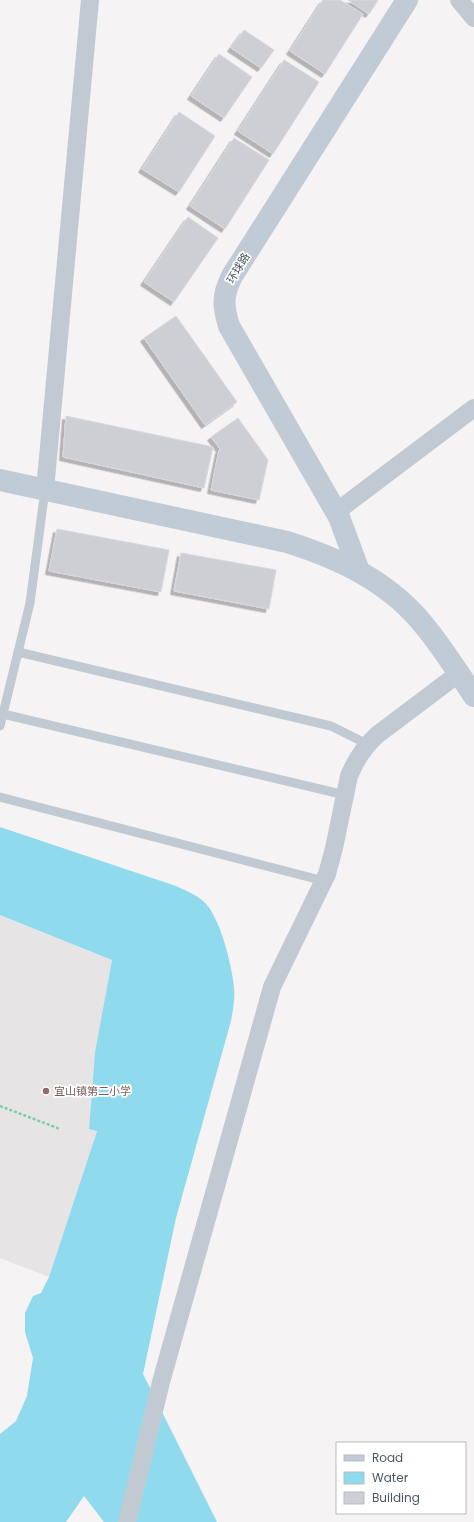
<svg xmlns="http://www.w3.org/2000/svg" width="474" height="1522" font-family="Poppins,'Noto Sans SC',sans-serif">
	<defs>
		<filter id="shadow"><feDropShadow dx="-3.5" dy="3.5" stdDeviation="0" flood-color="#0004"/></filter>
	</defs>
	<rect width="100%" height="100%" fill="#f5f3f3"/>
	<!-- education -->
	<path fill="#e6e4e5" d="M0 915 112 960 95 1052 89 1129 97 1130 49 1277 0 1258Z"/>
	<!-- water -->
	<path fill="#90daee" d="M0 827 173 885C183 889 195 894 203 901 220 915 232 966 234 987 235 999 233 1010 231 1021L176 1218 143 1374 217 1522H104L84 1496 66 1522H0V1434L16 1421 27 1396 33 1358 25 1332V1313L33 1296 41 1293 49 1277 97 1131 89 1129 95 1052 112 960 0 915Z"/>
	<!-- building -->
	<g fill="#cdcfd5" stroke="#d7d9de" filter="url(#shadow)">
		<path d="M323 0H340L363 14 325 74 290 51Z"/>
		<path d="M348 0H378L369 14Z"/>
		<path d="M244 30 274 50 261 68 231 48Z"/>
		<path d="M219 54 252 77 224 118 191 96Z"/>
		<path d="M284 60 319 82 273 154 238 131Z"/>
		<path d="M179 112 215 136 179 192 142 169Z"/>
		<path d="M234 138 269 160 225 229 190 206Z"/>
		<path d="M188 217 218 238 174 302 144 282Z"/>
		<path d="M176 316 237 402 205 425 144 338Z"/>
		<path d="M66 416 213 447 204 488 63 457Z"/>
		<path d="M238 418 268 460 259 500 211 490 219 450H221L211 437Z"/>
		<path d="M57 529 169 550 161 592 49 571Z"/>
		<path d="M181 553 276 570 269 609 174 591Z"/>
	</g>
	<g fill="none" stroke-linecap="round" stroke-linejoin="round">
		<!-- path -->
		<path stroke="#7ad0a6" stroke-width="2.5" stroke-dasharray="3 2" stroke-linecap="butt" d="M0 1106 60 1129"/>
		<!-- lane -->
		<g stroke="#c1cad2" stroke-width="9">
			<path d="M18 652 331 726 367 744"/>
			<path d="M3 714 345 795"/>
			<path d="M0 726 30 603 45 490"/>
			<path d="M0 797 324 881"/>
		</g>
		<!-- street -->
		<g stroke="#c1cad2" stroke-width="18">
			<path d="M459 0 474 18"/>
			<path d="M45 490 90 0"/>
			<path d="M336 512 474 408"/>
			<path d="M127 1522 161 1382 272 987 327 874 334 848 349 776C356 759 364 747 377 735L458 674"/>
		</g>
		<!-- secondary -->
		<g stroke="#c1cbd6" stroke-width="22">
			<path d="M0 480 287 542C341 559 392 583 427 629 444 650 459 674 474 696"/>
			<path d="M359 571 339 517 229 326C223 306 222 296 232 276L407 0"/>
		</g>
	</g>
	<!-- markers -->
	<circle fill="#8d6e63" stroke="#fff" stroke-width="1.5" cx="46" cy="1091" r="4"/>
	<g text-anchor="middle" stroke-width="3.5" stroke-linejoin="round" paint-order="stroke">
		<!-- street labels -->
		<g font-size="11" fill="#4a5661" stroke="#fff">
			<text transform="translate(238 268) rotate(-59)" y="4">环球路</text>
		</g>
		<!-- education labels -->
		<g font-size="11" fill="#785e54" stroke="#fff" text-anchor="start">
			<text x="54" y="1095">宜山镇第二小学</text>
		</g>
	</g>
	<!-- legend -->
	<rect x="336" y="1442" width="130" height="72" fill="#ffffff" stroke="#b7bbc0"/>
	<rect x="344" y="1455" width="20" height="6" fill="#c1cbd6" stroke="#b7bbc0"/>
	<text x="372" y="1462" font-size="12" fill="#4a5661">Road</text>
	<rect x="344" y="1472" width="20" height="12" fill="#90daee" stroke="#b7bbc0"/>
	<text x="372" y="1482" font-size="12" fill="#4a5661">Water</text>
	<rect x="344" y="1492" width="20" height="12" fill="#cdcfd5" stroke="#b7bbc0"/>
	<text x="372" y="1502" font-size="12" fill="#4a5661">Building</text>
</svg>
